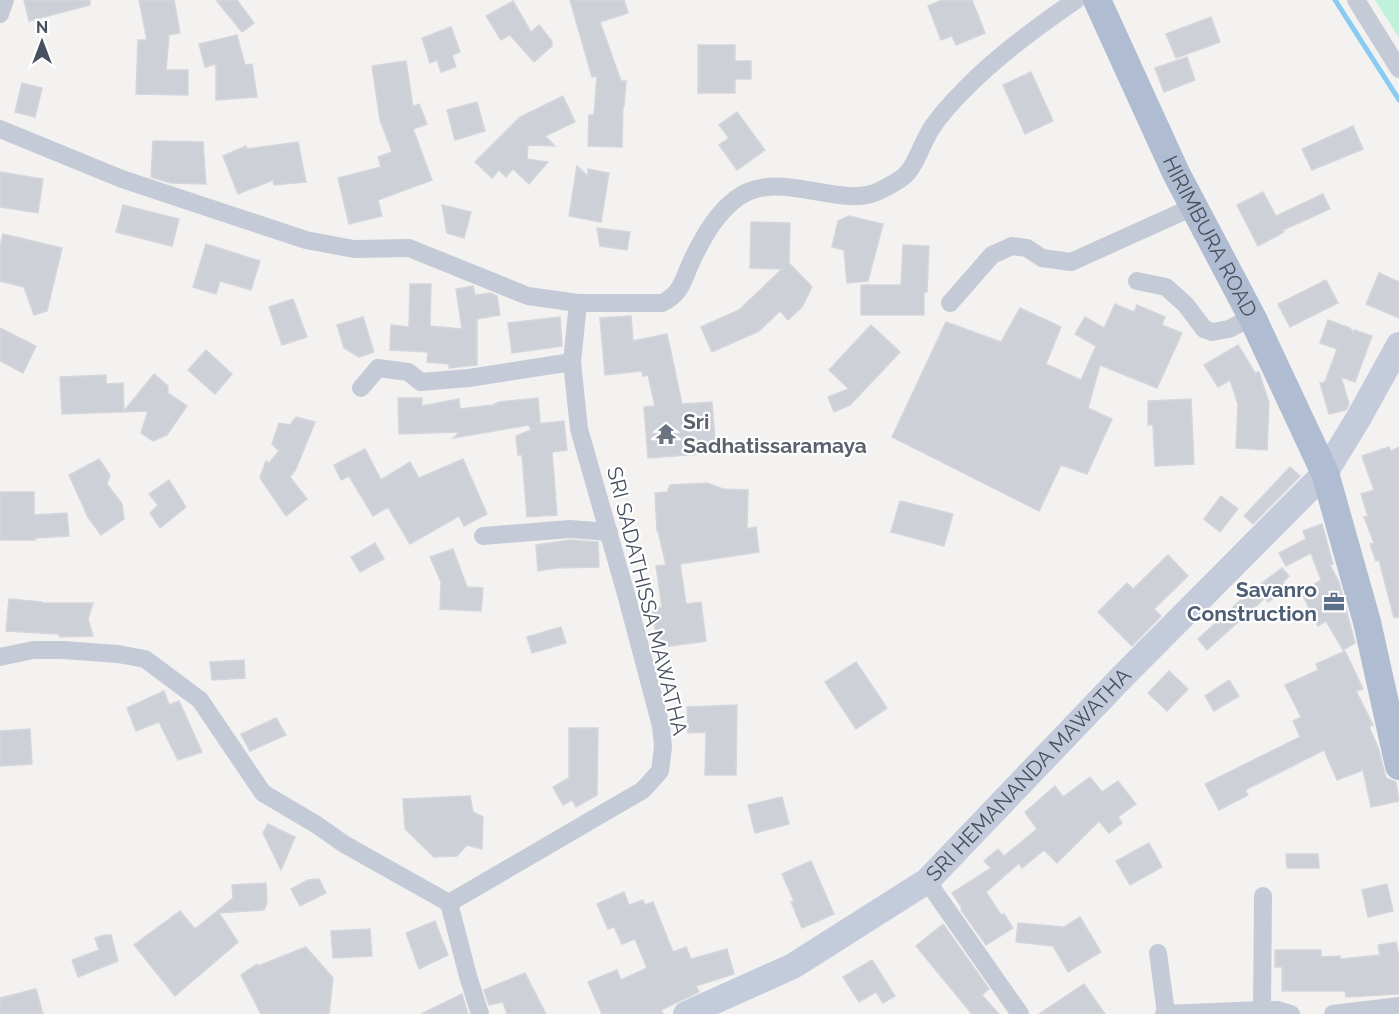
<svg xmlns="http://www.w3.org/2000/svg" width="1399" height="1014" font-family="Raleway,sans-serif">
	<rect width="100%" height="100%" fill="#f4f2f1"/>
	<!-- green -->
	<path fill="#bff2db" d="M1375 0H1399V38Z"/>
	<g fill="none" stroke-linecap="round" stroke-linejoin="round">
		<!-- stream -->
		<path stroke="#8accf1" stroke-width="5" d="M1335 0 1399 100"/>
	</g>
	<!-- building -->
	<g fill="#cdd0d7" stroke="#d5d6dd" stroke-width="1.5">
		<path d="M24 0H90V5L29 21Z"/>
		<path d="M139 0H174L180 33 169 35 166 70H188V95L136 94 138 40H147Z"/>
		<path d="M216 0H237L254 23 242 32Z"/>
		<path d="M570 0H624L628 13 600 22 621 81H626L624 106H623L622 147 588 146 589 115H594L597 76 592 77Z"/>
		<path d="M942 0H972L985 33 956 45 952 36 941 40 928 6Z"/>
		<path d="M513 1 531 32 539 25 552 41V46L534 62 510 35 501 40 486 16Z"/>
		<path d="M1211 17 1220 42 1176 58 1166 34Z"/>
		<path d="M451 27 460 52 452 55 456 67 441 72 437 60 430 63 422 38Z"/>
		<path d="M237 35 245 65 252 64 257 97 216 100V64L205 67 199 44Z"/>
		<path d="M698 45H735V61H751V79H735V93H698Z"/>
		<path d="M1187 57 1195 80 1164 92 1155 68Z"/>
		<path d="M406 61 413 107 419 104 427 124 413 129 432 180 378 200 382 216 349 224 338 178 381 167 378 157 392 152 380 120 372 66Z"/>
		<path d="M1031 72 1053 121 1025 134 1003 85Z"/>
		<path d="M22 83 42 88 35 117 15 112Z"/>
		<path d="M563 96 575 122 545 136 555 146 528 145 527 159 548 162 529 184 513 169 506 177 499 170 492 178 475 162 520 117Z"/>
		<path d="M477 102 485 131 455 140 447 110Z"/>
		<path d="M737 112 765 150 737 170 719 145 729 138 719 125Z"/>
		<path d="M1353 126 1363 149 1312 170 1302 149Z"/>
		<path d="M153 141 203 142 206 184 171 183 151 177Z"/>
		<path d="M298 142 306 182 274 185 273 180 238 194 223 156 246 146 247 149Z"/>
		<path d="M577 166 588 176V169L609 173 601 222 569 216Z"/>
		<path d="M0 172 43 179 38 213 0 207Z"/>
		<path d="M1263 192 1276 216 1323 194 1330 209 1283 230 1284 232 1258 246 1237 205Z"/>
		<path d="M123 205 179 219 172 246 116 232Z"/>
		<path d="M442 205 471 212 464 238 447 233Z"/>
		<path d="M849 216 883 224 868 281 847 283 844 250 832 247 838 221Z"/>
		<path d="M751 222 790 223 789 263 812 287 802 307 788 320 780 311 759 331 712 352 701 327 739 310 782 269 750 268Z"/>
		<path d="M597 228 630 232 627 250 600 246Z"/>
		<path d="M3 234 62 248 47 311 34 315 24 287 0 281V246Z"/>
		<path d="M206 244 260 261 251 290 220 281 216 294 193 287Z"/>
		<path d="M903 245 929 246 927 292H924V315H861V285H901Z"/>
		<path d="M1379 273 1399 282V318L1366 304Z"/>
		<path d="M1326 280 1338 303 1290 327 1278 304Z"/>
		<path d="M410 284H431L430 326 462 329 456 289 473 286 475 295 490 293 497 296 500 315 477 319V365L449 368V364L427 362 428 352 390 350 391 325 409 327Z"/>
		<path d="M293 299 307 337 282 345 269 307Z"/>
		<path d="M1115 304 1134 312 1137 305 1165 317 1162 325 1182 333 1157 388 1100 365 1088 408 1112 419 1087 474 1061 465 1039 511 892 437 946 322 1001 342 1020 308 1061 327 1046 364 1081 380 1096 346 1075 334 1085 317 1104 328Z"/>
		<path d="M631 316 633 341 667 334 682 404 712 402 716 453 648 458 644 407 655 406 648 375 643 376 642 371 605 375 600 318Z"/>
		<path d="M363 317 374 352 359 357 344 348 337 325Z"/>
		<path d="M560 317 562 346 512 353 508 323Z"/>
		<path d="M1328 320 1350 328 1353 333 1354 330 1372 336 1355 382 1341 377 1349 404 1346 410 1329 414 1320 383 1325 382 1337 349 1320 343Z"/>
		<path d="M871 325 900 352 850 405 834 412 828 397 849 389 829 370Z"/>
		<path d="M0 328 36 346 23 373 0 361Z"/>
		<path d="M1238 345 1255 373 1259 372 1269 403 1267 450 1236 448 1238 404 1230 380 1218 387 1204 365Z"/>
		<path d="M206 350 232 374 215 394 188 370Z"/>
		<path d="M154 374 168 386V393L187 406 167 435 153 441 141 433 148 411 62 414 60 377 106 375V384L123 383 124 411Z"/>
		<path d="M398 398H422V406L459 399 460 409 493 405 499 402 538 398 540 423 535 424 564 421 567 450 552 452 557 515 527 517 522 455H518L516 436 531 430 529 425 453 438 460 432 399 434Z"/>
		<path d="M1191 399 1194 464 1155 466 1153 425H1148V401Z"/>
		<path d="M296 417 315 422 296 469 290 477 307 499 286 516 260 478 266 461 269 463 279 451 272 444 279 423 290 425Z"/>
		<path d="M1389 447 1391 451 1399 447V617L1394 618 1379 560 1376 561 1370 544 1374 543 1364 517 1368 516 1361 494 1374 490 1362 456Z"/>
		<path d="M365 449 381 480 410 462 419 478 463 459 487 514 464 526 459 516 410 544 388 507 373 516 349 476 341 480 334 465Z"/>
		<path d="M99 459 110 475 107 484 122 504 124 519 101 535 88 517 69 475Z"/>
		<path d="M1290 467 1300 476 1253 524 1244 516Z"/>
		<path d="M169 480 186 507 160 528 150 513 158 505 149 494Z"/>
		<path d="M707 483 723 489 748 490 747 529 756 527 759 552 680 564 686 604 701 602 706 641 663 647 656 635 652 608 662 607 656 566 666 565 658 531H657L655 493 667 492 670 485Z"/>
		<path d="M0 492H34V515L67 513 69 536 35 538V540H0Z"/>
		<path d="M1221 496 1238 509 1220 532 1204 519Z"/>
		<path d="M900 501 953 514 944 546 891 532Z"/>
		<path d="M1322 524 1333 564 1330 565 1339 582 1355 643 1343 650 1326 621 1318 626 1301 592 1321 580 1311 553 1286 566 1279 553 1306 539 1303 531Z"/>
		<path d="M570 540 598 542 599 567 556 568 538 571 536 545Z"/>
		<path d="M375 543 384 559 360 572 351 557Z"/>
		<path d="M453 549 467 587 483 588 481 611 440 609 441 582 430 557Z"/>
		<path d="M1168 555 1188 576 1154 609 1161 616 1132 646 1098 612 1127 583 1133 589Z"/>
		<path d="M1282 568 1289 576 1283 582 1287 587 1268 602 1265 598 1207 650 1198 639 1246 595Z"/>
		<path d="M9 599 42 602V603H93L88 619 93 636 60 637 59 634 6 631Z"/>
		<path d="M561 627 566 643 532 653 527 637Z"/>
		<path d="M1345 651 1363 689 1356 691 1373 725 1369 727 1378 747 1386 778 1396 782 1399 801 1371 807 1363 770 1337 780 1324 750 1245 790 1248 795 1219 810 1205 784 1300 737 1293 721 1301 717 1285 685 1318 670 1316 664Z"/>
		<path d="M244 660 245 678 212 680 210 662Z"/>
		<path d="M856 662 887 708 856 729 825 682Z"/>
		<path d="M1169 671 1188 689 1167 711 1148 693Z"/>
		<path d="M1229 680 1239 696 1214 711 1205 696Z"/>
		<path d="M164 691 169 705 179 701 202 752 178 760 159 722 136 731 127 708Z"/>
		<path d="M737 705 736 775H705L706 732 688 733 687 707Z"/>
		<path d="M276 718 286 735 250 751 241 734Z"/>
		<path d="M569 728H598L597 795 576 807 572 800 563 805 553 787 569 778Z"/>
		<path d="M30 729 32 764 0 766V731Z"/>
		<path d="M1090 777 1102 792 1118 781 1136 804 1118 817 1122 823 1109 833 1099 821 1057 863 1044 850 1022 868 1019 863 986 892 1001 915 1004 914 1013 928 986 945 961 910 962 908 952 893 991 868 984 861 998 849 1004 856 1037 829 1025 812 1055 786 1063 797Z"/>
		<path d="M470 796 473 812 483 817 482 849 467 845 457 856 434 857 405 829 403 799Z"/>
		<path d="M782 797 789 824 755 833 748 805Z"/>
		<path d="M268 824 295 837 281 870 263 833Z"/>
		<path d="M1149 843 1162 867 1130 885 1116 861Z"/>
		<path d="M1286 854H1318L1319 868H1287Z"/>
		<path d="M811 861 834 914 802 928 791 902 794 901 782 874Z"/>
		<path d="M319 879 326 893 300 906 291 889 308 880Z"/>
		<path d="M266 883 267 903 264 910 219 913 238 942 175 996 134 945 180 911 195 929 233 898 232 885Z"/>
		<path d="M1387 884 1393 911 1368 917 1362 890Z"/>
		<path d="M624 892 629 905 643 900 645 905 653 902 673 952 686 947 691 959 727 949 734 974 696 986 699 992 661 1010 663 1014H602L588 982 617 970 621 980 647 968 635 939 622 944 614 927 608 929 597 904Z"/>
		<path d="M1080 917 1101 952 1068 972 1053 946 1016 942 1018 923 1064 927Z"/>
		<path d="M435 921 448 955 419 969 406 933Z"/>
		<path d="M943 924 989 989 982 995 999 1014H972L916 946Z"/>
		<path d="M370 929 372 956 333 958 331 931Z"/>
		<path d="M105 935H111L118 961 78 977 72 960 99 950 95 938Z"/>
		<path d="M1396 942 1399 957V994L1346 997 1345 991H1282V967H1275V950H1321V957L1340 956V959L1380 955 1378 945Z"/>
		<path d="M306 947 333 978 329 1014H261L241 975 257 964 258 966Z"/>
		<path d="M872 960 895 996 883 1003 876 992 859 1002 843 977Z"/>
		<path d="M525 973 546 1014H507L503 1002 489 1005 484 990Z"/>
		<path d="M1084 984 1105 1014H1039Z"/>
		<path d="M36 989 43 1014H0V998Z"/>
		<path d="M462 994 468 1014H421Z"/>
	</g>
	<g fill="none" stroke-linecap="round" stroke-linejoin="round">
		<!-- minor -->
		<g stroke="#c5cbd6" stroke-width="18">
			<path d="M1356 0 1399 69"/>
			<path d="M0 14 5 0"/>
			<path d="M0 129 122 179 306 240 354 249 409 248 528 296 578 303H662C683 294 684 275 694 256 705 234 717 213 737 198 781 166 843 213 883 189 891 185 904 178 909 171 919 158 923 140 933 126 942 113 954 100 965 89 998 55 1038 26 1076 0"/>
			<path d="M1137 281 1166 287 1186 305 1204 329 1212 332 1229 329 1252 317"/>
			<path d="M950 303 992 255 1012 246 1027 248 1042 258 1071 262 1193 207"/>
			<path d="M361 388 378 368 408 372 421 382 469 378 572 362"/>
			<path d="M483 536 570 529 609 532"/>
			<path d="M0 657 33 650H63L118 654 145 659 200 700 263 793 317 825 344 844 449 903 468 976 480 1014"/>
			<path d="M927 881 1020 1014"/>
			<path d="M449 903 643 790 660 771 663 747 661 726 626 594 579 429 572 362 578 303"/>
			<path d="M1158 953 1166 1013"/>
			<path d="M1262 1010 1263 896"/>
			<path d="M1164 1014 1262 1010H1278L1291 1014"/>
			<path d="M1333 1014 1399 1006"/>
		</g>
		<!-- secondary -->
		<path stroke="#c4cbdb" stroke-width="26" id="s1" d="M686 1014 793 966 927 881 1123 676 1325 473 1358 419 1399 345"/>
		<!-- primary -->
		<path stroke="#b0bcd1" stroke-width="28" id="s2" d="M1097 0 1176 173 1252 317 1325 473 1367 622 1399 766"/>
	</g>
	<!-- icons -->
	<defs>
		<symbol id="temple-bare" viewBox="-9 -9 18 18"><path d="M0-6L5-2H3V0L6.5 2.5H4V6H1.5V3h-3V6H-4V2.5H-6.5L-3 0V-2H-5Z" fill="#6b7280" stroke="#fff" stroke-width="2.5" paint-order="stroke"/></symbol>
		<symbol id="office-bare" viewBox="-9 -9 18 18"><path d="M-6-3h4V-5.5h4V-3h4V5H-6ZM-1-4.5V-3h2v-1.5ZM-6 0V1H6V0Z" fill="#5c6f8a" stroke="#fff" stroke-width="2.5" paint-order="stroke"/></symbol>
	</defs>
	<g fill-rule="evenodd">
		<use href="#temple-bare" x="651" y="419" width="30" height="30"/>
		<use href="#office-bare" x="1319" y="587" width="30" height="30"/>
	</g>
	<g text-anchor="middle" stroke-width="4.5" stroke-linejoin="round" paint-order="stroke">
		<!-- street labels -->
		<g font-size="21" fill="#485160" stroke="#fff">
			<text dy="7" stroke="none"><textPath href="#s2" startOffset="262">HIRIMBURA ROAD</textPath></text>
			<text transform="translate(647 601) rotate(76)" y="7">SRI SADATHISSA MAWATHA</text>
			<text dy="7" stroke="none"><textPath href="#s1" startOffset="423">SRI HEMANANDA MAWATHA</textPath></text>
		</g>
		<!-- worship labels -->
		<g font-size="21" font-weight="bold" fill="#5b616d" stroke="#fff" text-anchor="start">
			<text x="683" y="429">Sri<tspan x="683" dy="24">Sadhatissaramaya</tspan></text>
		</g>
		<!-- service labels -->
		<g font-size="21" font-weight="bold" fill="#4e5e75" stroke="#fff" text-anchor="end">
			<text x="1317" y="597">Savanro<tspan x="1317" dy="24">Construction</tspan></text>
		</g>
	</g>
	<!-- north arrow -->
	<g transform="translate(42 42)" stroke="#ffffff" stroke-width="4.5" paint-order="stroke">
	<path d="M0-4.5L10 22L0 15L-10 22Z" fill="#485160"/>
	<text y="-9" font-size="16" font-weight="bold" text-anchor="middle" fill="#485160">N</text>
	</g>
</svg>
